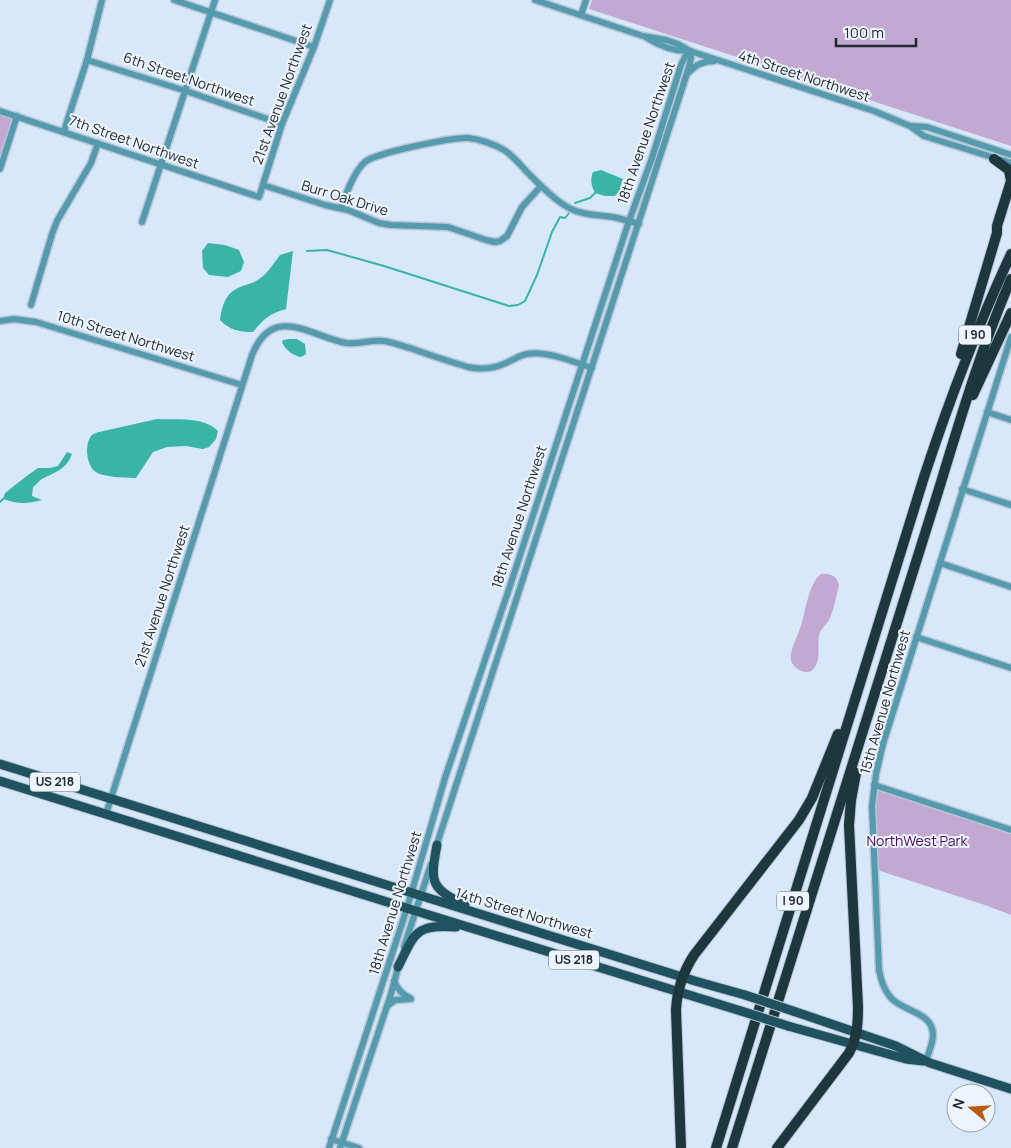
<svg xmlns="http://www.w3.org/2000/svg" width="1011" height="1148" font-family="Manrope,sans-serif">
	<rect width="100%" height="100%" fill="#d7e8fa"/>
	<!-- green -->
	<g fill="#c3a8d2">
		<path d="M592 0H1011V146L589 9Z"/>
		<path d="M0 114 13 118 0 157Z"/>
		<path d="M821 574C830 573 838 576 839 586 836 596 834 610 829 620 826 625 820 629 819 636 817 647 821 657 815 667 811 675 800 672 795 667 791 663 790 658 791 653 793 644 798 635 801 626 805 613 809 582 821 574Z"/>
		<path d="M874 785 1011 830V915L985 905 874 869Z"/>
	</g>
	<!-- water -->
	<g fill="#3ab4a6">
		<path d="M601 170 623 179 620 190 615 196H605L595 193C591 185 590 180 593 172Z"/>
		<path d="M208 243 225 245 239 250 244 262 241 271 228 277 209 275 203 268 202 251Z"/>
		<path d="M293 251 286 309C269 314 264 319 253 332 238 332 230 330 220 320 222 306 225 294 238 288 244 285 251 284 256 281 267 275 273 264 280 255Z"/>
		<path d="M289 339H297L305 344 306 354 301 357C294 356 285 350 282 342L283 340Z"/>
		<path d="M157 419C177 420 203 416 218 431L216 439 209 447 203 449 186 446 167 447 153 452 136 478C127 478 102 477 96 472 86 466 84 443 92 435 93 434 98 432 99 432Z"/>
		<path d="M67 452 72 454C66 470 55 472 42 479 39 481 36 485 33 487L32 496 42 500C26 504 18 504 3 499L5 493 28 475 38 468H50L58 466Z"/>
	</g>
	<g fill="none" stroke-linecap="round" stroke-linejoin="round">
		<!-- stream -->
		<g stroke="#3ab4a6" stroke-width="2">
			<path d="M575 203 590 198 595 193"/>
			<path d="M307 251 327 250 384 266 509 306 518 305 525 301 537 275 552 232 560 217 565 218 569 213"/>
			<path d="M0 502 3 499"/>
		</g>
		<defs>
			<g id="minor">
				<path d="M174 0 314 47"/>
				<path d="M535 0 643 36 666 40 678 44 690 51 874 111 910 126 924 136 1011 163"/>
				<path d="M581 15 586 0"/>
				<path d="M647 38C660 46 674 52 690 51"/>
				<path d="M87 60 186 91 282 124"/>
				<path d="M688 73C695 65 703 61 714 61"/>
				<path d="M0 111 259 197 282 124 314 47 330 0"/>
				<path d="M912 126 927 127 1011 155"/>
				<path d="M64 131 87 60 102 0"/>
				<path d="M0 169 17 116"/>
				<path d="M263 185 325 205 348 210 379 223 391 225 448 227 486 240 495 242 500 241 507 236 522 207 541 186"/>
				<path d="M341 208C345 195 355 170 365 162 375 153 453 137 468 138 479 139 494 144 504 150 512 155 519 163 526 171 539 184 553 199 569 208 582 215 598 215 613 217 622 219 630 221 639 224"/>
				<path d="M142 222 215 0"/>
				<path d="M31 305 52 234 57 221 91 163 98 143"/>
				<path d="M0 321 14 319 36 322 242 385"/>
				<path d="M987 412 1011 420"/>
				<path d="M962 489 1011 505"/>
				<path d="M940 563 1011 587"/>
				<path d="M916 637 1011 668"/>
				<path d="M874 785 1011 830"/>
				<path d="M106 814 252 355C273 303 310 336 346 343 359 345 371 339 384 341 393 342 401 346 410 348 429 355 448 361 468 367 481 370 493 369 506 363 513 360 520 355 527 354 546 350 574 362 592 368"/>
				<path d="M436 847 689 67 691 58 690 51"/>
				<path d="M404 947 431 864"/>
				<path d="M394 981C398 990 402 994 410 998"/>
				<path d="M387 1006 395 1000 411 999"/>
				<path d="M926 1062C928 1053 933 1044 933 1035 933 1012 904 1012 891 998 884 990 881 981 879 970L872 806 876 774 883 744 1011 337"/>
				<path d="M331 1139 359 1148"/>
				<path d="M329 1148 407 908 445 778 510 586 629 221 652 158 681 65 685 57 690 51"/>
				<path d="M340 1148 391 994 399 964"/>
			</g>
			<g id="major">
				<path d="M0 764 422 896 695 981 745 995"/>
				<path d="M0 781 416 911 741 1011"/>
				<path d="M437 845C430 882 430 888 465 905"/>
				<path d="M398 967C415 933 415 924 456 927"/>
				<path d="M793 1011 896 1046 930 1063 1011 1089"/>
				<path d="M788 1026 906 1059 923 1061"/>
			</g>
			<g id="highway">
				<path d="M961 354 997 233V226L1011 181 1009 170 994 159"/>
				<path d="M973 395 1011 313"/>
				<path d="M681 1148 676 1010C677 990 683 972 694 955L799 820 812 798 838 734"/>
				<path d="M716 1148 924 477C949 401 977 327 1011 254"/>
				<path d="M732 1148 938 492C960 420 981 348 1011 279"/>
				<path d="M777 1148 849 1053C857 1038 858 1024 858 1007L849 825 851 800 856 773"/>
			</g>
		</defs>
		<!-- minor casing -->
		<use href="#minor" stroke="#b7c6d6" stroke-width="9"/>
		<!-- major casing -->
		<use href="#major" stroke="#b7c6d6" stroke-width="11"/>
		<!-- highway casing -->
		<use href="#highway" stroke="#b7c6d6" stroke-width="12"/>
		<!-- minor -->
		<use href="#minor" stroke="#559bad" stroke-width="6"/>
		<!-- major -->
		<use href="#major" stroke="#1f525e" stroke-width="9"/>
		<!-- highway -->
		<use href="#highway" stroke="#1d373d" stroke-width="10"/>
		<defs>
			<g id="major-bridge">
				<path d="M745 995 793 1011"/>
				<path d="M741 1011 788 1026"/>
			</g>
		</defs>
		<!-- major-bridge casing -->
		<use href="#major-bridge" stroke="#b7c6d6" stroke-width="11" stroke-linecap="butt"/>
		<!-- major-bridge -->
		<use href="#major-bridge" stroke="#1f525e" stroke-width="9"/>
	</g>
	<g text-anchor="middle" stroke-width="4" stroke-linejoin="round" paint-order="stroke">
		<!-- shield labels -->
		<g fill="#edf4fb" stroke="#60676e" stroke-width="1">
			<rect x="959" y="325.5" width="32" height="19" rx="4"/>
			<rect x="30" y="772.5" width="50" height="19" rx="4"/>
			<rect x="777" y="891.5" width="32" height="19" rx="4"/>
			<rect x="549" y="950.5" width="50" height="19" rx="4"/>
		</g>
		<g font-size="12" font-weight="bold" fill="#242a31">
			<text x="975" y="339">I 90</text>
			<text x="55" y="786">US 218</text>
			<text x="793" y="905">I 90</text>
			<text x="574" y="964">US 218</text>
		</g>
		<!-- street labels -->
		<g font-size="14" fill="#242a31" stroke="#edf4fb">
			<text transform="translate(804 76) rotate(18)" y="5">4th Street Northwest</text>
			<text transform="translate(189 79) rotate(19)" y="5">6th Street Northwest</text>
			<text transform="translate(282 94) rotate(-70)" y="5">21st Avenue Northwest</text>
			<text transform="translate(646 133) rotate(-71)" y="5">18th Avenue Northwest</text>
			<text transform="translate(134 142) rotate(19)" y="5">7th Street Northwest</text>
			<text transform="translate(345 198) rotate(17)" y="5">Burr Oak Drive</text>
			<text transform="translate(126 336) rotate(17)" y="5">10th Street Northwest</text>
			<text transform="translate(519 517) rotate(-72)" y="5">18th Avenue Northwest</text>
			<text transform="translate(162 596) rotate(-72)" y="5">21st Avenue Northwest</text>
			<text transform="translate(885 702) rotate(-74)" y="5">15th Avenue Northwest</text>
			<text transform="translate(395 903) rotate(-73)" y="5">18th Avenue Northwest</text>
			<text transform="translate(524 913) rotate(17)" y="5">14th Street Northwest</text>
		</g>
		<!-- park labels -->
		<g font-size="14" fill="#45085c" stroke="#edf4fb">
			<text x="917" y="846">NorthWest Park</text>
		</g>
	</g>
	<!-- north arrow -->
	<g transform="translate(971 1108) rotate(288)"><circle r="24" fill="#edf4fb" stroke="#9da3aa"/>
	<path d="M0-4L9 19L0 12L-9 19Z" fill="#ba5b13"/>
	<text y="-8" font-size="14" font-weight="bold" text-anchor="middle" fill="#242a31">N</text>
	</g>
	<!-- scale -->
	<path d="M836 38v8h80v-8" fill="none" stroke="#242a31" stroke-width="2.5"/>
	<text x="844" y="38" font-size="15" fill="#242a31" stroke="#edf4fb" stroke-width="4" paint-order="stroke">100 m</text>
</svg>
